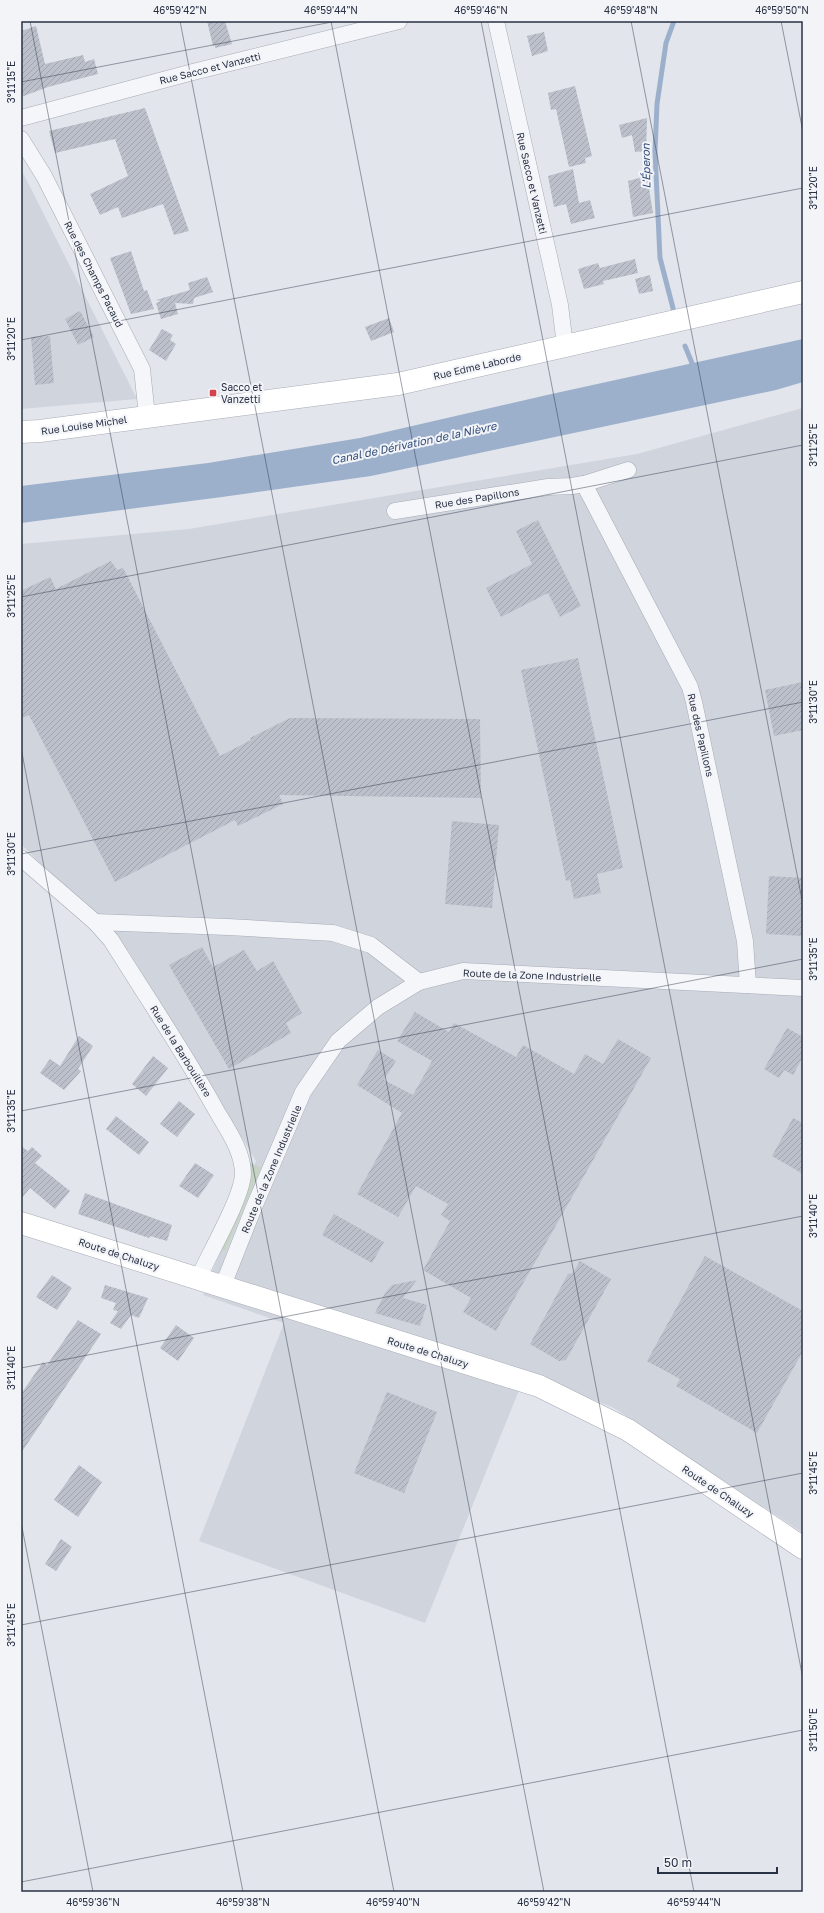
<svg xmlns="http://www.w3.org/2000/svg" width="824" height="1913" font-family="'Golos Text',sans-serif">
	<defs>
		<pattern id="building-hatch" width="6" height="6" patternUnits="userSpaceOnUse"><rect width="6" height="6" fill="#bcc0cb"/><path d="M-1 1l2-2M0 6l6-6M5 7l2-2" fill="none" stroke="#a2a5b0"/></pattern>
	</defs>
	<rect width="100%" height="100%" fill="#e2e5eb"/>
	<!-- built -->
	<g fill="#d0d4dd">
		<path d="M21 171 25 177 137 399 21 409Z"/>
		<path d="M803 408V1533L614 1408 526 1373 425 1623 199 1541 284 1323 203 1295 256 1161 129 952 21 844V544L189 529 637 454Z"/>
	</g>
	<!-- green -->
	<path fill="#c6d5c3" d="M249 1162 261 1168 225 1251 218 1247Z"/>
	<!-- water -->
	<path fill="#9cb0cc" d="M803 339V382L776 390 371 476 222 497 21 523V486L208 463 360 438 547 395Z"/>
	<g fill="none" stroke-linecap="round" stroke-linejoin="round">
		<!-- stream -->
		<g stroke="#9cb0cc" stroke-width="5">
			<path d="M674 312 660 258 655 151 657 104 666 43 674 21"/>
			<path d="M685 346 694 368"/>
		</g>
	</g>
	<!-- building -->
	<g fill="url(#building-hatch)">
		<path d="M207 21H225L232 44 215 48V45L213 46Z"/>
		<path d="M36 26 45 64 83 55 85 62 94 59 98 74 48 87 21 97V31Z"/>
		<path d="M544 32 548 51 532 56 527 36Z"/>
		<path d="M575 86 592 156 585 158 586 163 569 167 556 109 551 110 548 93Z"/>
		<path d="M145 108 189 231 174 235 163 204 122 218 118 207 100 215 90 194 128 176 115 139 55 153 49 131Z"/>
		<path d="M647 118 646 151 635 152 632 135 622 138 619 125Z"/>
		<path d="M573 169 579 203 590 200 595 218 571 224 566 204 554 207 548 176Z"/>
		<path d="M647 176 653 213 633 217 628 181Z"/>
		<path d="M131 251 144 291 147 290 154 309 131 314 110 258Z"/>
		<path d="M635 259 638 273 603 281 604 284 584 289 578 269 598 263 600 268Z"/>
		<path d="M650 275 653 291 639 294 635 279Z"/>
		<path d="M207 277 213 292 194 298 193 304 175 303 178 314 161 319 156 303 161 301 156 300 190 290 188 283Z"/>
		<path d="M80 311 94 337 78 345 65 319Z"/>
		<path d="M389 318 394 332 371 341 365 327Z"/>
		<path d="M162 329 173 335 170 340 176 344 166 361 149 350Z"/>
		<path d="M50 336 54 383 35 385 31 337Z"/>
		<path d="M538 520 581 606 560 617 548 593 501 617 486 588 532 564 516 531Z"/>
		<path d="M111 561 117 570 123 568 220 756 251 740 250 738 290 718 480 719 481 798 279 795 283 804 238 826 235 820 115 882 29 715 21 719V591L50 577 56 589Z"/>
		<path d="M578 658 623 868 597 874 601 893 574 899 570 880 566 881 521 670Z"/>
		<path d="M803 682V730L774 736 765 690Z"/>
		<path d="M452 821 499 825 492 908 445 904Z"/>
		<path d="M769 876 803 878V936L766 934Z"/>
		<path d="M202 947 213 967 244 950 257 971 273 961 302 1013 286 1023 291 1033 229 1069 169 965Z"/>
		<path d="M415 1012 449 1032 454 1023 516 1057 523 1045 574 1074 585 1054 603 1064 618 1039 651 1058 496 1331 463 1312 471 1298 423 1270 450 1221 441 1215 448 1204 416 1186 398 1217 357 1194 402 1113 357 1085 378 1050 396 1061 384 1080 413 1095 432 1061 397 1041Z"/>
		<path d="M787 1028 803 1037V1057L793 1075 784 1070 779 1078 764 1069Z"/>
		<path d="M79 1036 93 1046 78 1069 81 1071 64 1090 40 1073 50 1059 60 1066Z"/>
		<path d="M153 1056 168 1068 146 1096 132 1084Z"/>
		<path d="M179 1101 195 1114 177 1137 160 1124Z"/>
		<path d="M116 1116 149 1142 139 1155 106 1129Z"/>
		<path d="M793 1118 803 1123V1174L772 1156Z"/>
		<path d="M21 1146 28 1151 32 1147 42 1156 35 1163 70 1191 55 1209 30 1188 21 1199Z"/>
		<path d="M195 1163 214 1175 198 1198 179 1186Z"/>
		<path d="M85 1193 172 1225 167 1241 150 1236 149 1238 78 1214Z"/>
		<path d="M334 1214 384 1242 372 1263 322 1235Z"/>
		<path d="M705 1256 803 1311V1351L757 1433 676 1386 680 1379 647 1361Z"/>
		<path d="M580 1261 611 1279 566 1360 559 1361 530 1344 568 1274 573 1273Z"/>
		<path d="M52 1275 72 1288 57 1310 36 1297Z"/>
		<path d="M417 1280 403 1298 427 1305 420 1326 375 1313 385 1293 392 1285Z"/>
		<path d="M105 1285 148 1298 139 1318 131 1315 121 1329 110 1323 118 1311 113 1310 116 1303 101 1298Z"/>
		<path d="M78 1320 101 1334 21 1453V1394L43 1362 47 1365Z"/>
		<path d="M176 1325 194 1338 178 1361 160 1348Z"/>
		<path d="M387 1392 437 1412 404 1493 354 1473Z"/>
		<path d="M79 1465 102 1482 78 1517 54 1500Z"/>
		<path d="M61 1539 72 1547 56 1571 45 1564Z"/>
	</g>
	<g fill="none" stroke-linecap="round" stroke-linejoin="round">
		<defs>
			<g id="street">
				<path d="M496 21 560 305 565 346"/>
				<path d="M21 118 193 72 399 21"/>
				<path d="M21 139 44 176 142 369 147 416"/>
				<path d="M584 484 690 687 694 702 745 941 748 985"/>
				<path d="M395 511 548 487 572 486 584 484 628 470"/>
				<path d="M21 858 95 922 111 940C146 996 184 1052 216 1110 227 1129 243 1151 243 1174 242 1198 209 1254 198 1279"/>
				<path d="M95 922 228 927 333 933 371 945 419 982"/>
				<path d="M222 1288 254 1207 303 1092 338 1041 378 1007 419 982 463 971 803 988"/>
			</g>
			<g id="secondary">
				<path d="M21 432 40 431 398 384 803 292"/>
				<path d="M21 1223 539 1386 628 1430 803 1548"/>
			</g>
		</defs>
		<!-- street casing -->
		<use href="#street" stroke="#a7abb6" stroke-width="17"/>
		<!-- secondary casing -->
		<use href="#secondary" stroke="#a7abb6" stroke-width="23"/>
		<!-- street -->
		<use href="#street" stroke="#f5f6f9" stroke-width="16"/>
		<!-- secondary -->
		<use href="#secondary" stroke="#fff" stroke-width="22"/>
	</g>
	<!-- ticks -->
	<path fill="none" stroke="#293144" stroke-width="1" stroke-opacity="0.45" d="M30 21 394 1892M180 21 544 1892M331 21 694 1892M481 21 803 1679M631 21 803 905M781 21 803 132M21 82 337 21M21 340 803 188M21 597 803 445M21 748 243 1892M21 854 803 702M21 1111 803 959M21 1368 803 1216M21 1522 93 1892M21 1625 803 1473M21 1882 803 1730"/>
	<!-- markers -->
	<rect fill="#d4434e" stroke="#f2f4f8" stroke-width="1.5" x="209" y="389" width="8" height="8" rx="2"/>
	<g text-anchor="middle" stroke-width="4" stroke-linejoin="round" paint-order="stroke">
		<!-- street labels -->
		<g font-size="10" fill="#293144" stroke="#f2f4f8">
			<text transform="translate(210 68) rotate(-14)" y="4">Rue Sacco et Vanzetti</text>
			<text transform="translate(532 183) rotate(77)" y="4">Rue Sacco et Vanzetti</text>
			<text transform="translate(94 274) rotate(63)" y="4">Rue des Champs Pacaud</text>
			<text transform="translate(477 366) rotate(-13)" y="4">Rue Edme Laborde</text>
			<text transform="translate(84 425) rotate(-8)" y="4">Rue Louise Michel</text>
			<text transform="translate(477 498) rotate(-9)" y="4">Rue des Papillons</text>
			<text transform="translate(701 735) rotate(77)" y="4">Rue des Papillons</text>
			<text transform="translate(532 975) rotate(2)" y="4">Route de la Zone Industrielle</text>
			<text transform="translate(181 1051) rotate(58)" y="4">Rue de la Barbouillère</text>
			<text transform="translate(271 1169) rotate(-67)" y="4">Route de la Zone Industrielle</text>
			<text transform="translate(119 1254) rotate(18)" y="4">Route de Chaluzy</text>
			<text transform="translate(428 1352) rotate(17)" y="4">Route de Chaluzy</text>
			<text transform="translate(718 1491) rotate(34)" y="4">Route de Chaluzy</text>
		</g>
		<!-- poi labels -->
		<g font-size="10" fill="#293144" stroke="#f2f4f8" text-anchor="start">
			<text x="221" y="391">Sacco et<tspan x="221" dy="12">Vanzetti</tspan></text>
		</g>
		<!-- water labels -->
		<g font-size="11" font-style="italic" fill="#314c79" stroke="#f2f4f8">
			<text transform="translate(646 166) rotate(-91)" y="4">L'Éperon</text>
			<text transform="translate(414 443) rotate(-12)" y="4">Canal de Dérivation de la Nièvre</text>
		</g>
	</g>
	<!-- border -->
	<rect width="824" height="1913" fill="none" stroke="#f2f4f8" stroke-width="44"/>
	<!-- scale -->
	<path d="M658 1867v6h119v-6" fill="none" stroke="#293144" stroke-width="2"/>
	<text x="664" y="1867" font-size="12" fill="#293144" stroke="#f2f4f8" stroke-width="3" paint-order="stroke">50 m</text>
	<rect x="22" y="22" width="780" height="1869" fill="none" stroke="#293144" stroke-width="1.5"/>
	<g font-size="10" text-anchor="middle" fill="#293144">
		<text x="180" y="14">46°59'42"N</text>
		<text x="331" y="14">46°59'44"N</text>
		<text x="481" y="14">46°59'46"N</text>
		<text x="631" y="14">46°59'48"N</text>
		<text x="782" y="14">46°59'50"N</text>
		<text transform="translate(11 82) rotate(-90)" y="4">3°11'15"E</text>
		<text transform="translate(813 188) rotate(-90)" y="4">3°11'20"E</text>
		<text transform="translate(11 339) rotate(-90)" y="4">3°11'20"E</text>
		<text transform="translate(813 445) rotate(-90)" y="4">3°11'25"E</text>
		<text transform="translate(11 596) rotate(-90)" y="4">3°11'25"E</text>
		<text transform="translate(813 702) rotate(-90)" y="4">3°11'30"E</text>
		<text transform="translate(11 854) rotate(-90)" y="4">3°11'30"E</text>
		<text transform="translate(813 959) rotate(-90)" y="4">3°11'35"E</text>
		<text transform="translate(11 1111) rotate(-90)" y="4">3°11'35"E</text>
		<text transform="translate(813 1216) rotate(-90)" y="4">3°11'40"E</text>
		<text transform="translate(11 1368) rotate(-90)" y="4">3°11'40"E</text>
		<text transform="translate(813 1473) rotate(-90)" y="4">3°11'45"E</text>
		<text transform="translate(11 1625) rotate(-90)" y="4">3°11'45"E</text>
		<text transform="translate(813 1730) rotate(-90)" y="4">3°11'50"E</text>
		<text x="93" y="1906">46°59'36"N</text>
		<text x="243" y="1906">46°59'38"N</text>
		<text x="393" y="1906">46°59'40"N</text>
		<text x="544" y="1906">46°59'42"N</text>
		<text x="694" y="1906">46°59'44"N</text>
	</g>
</svg>
